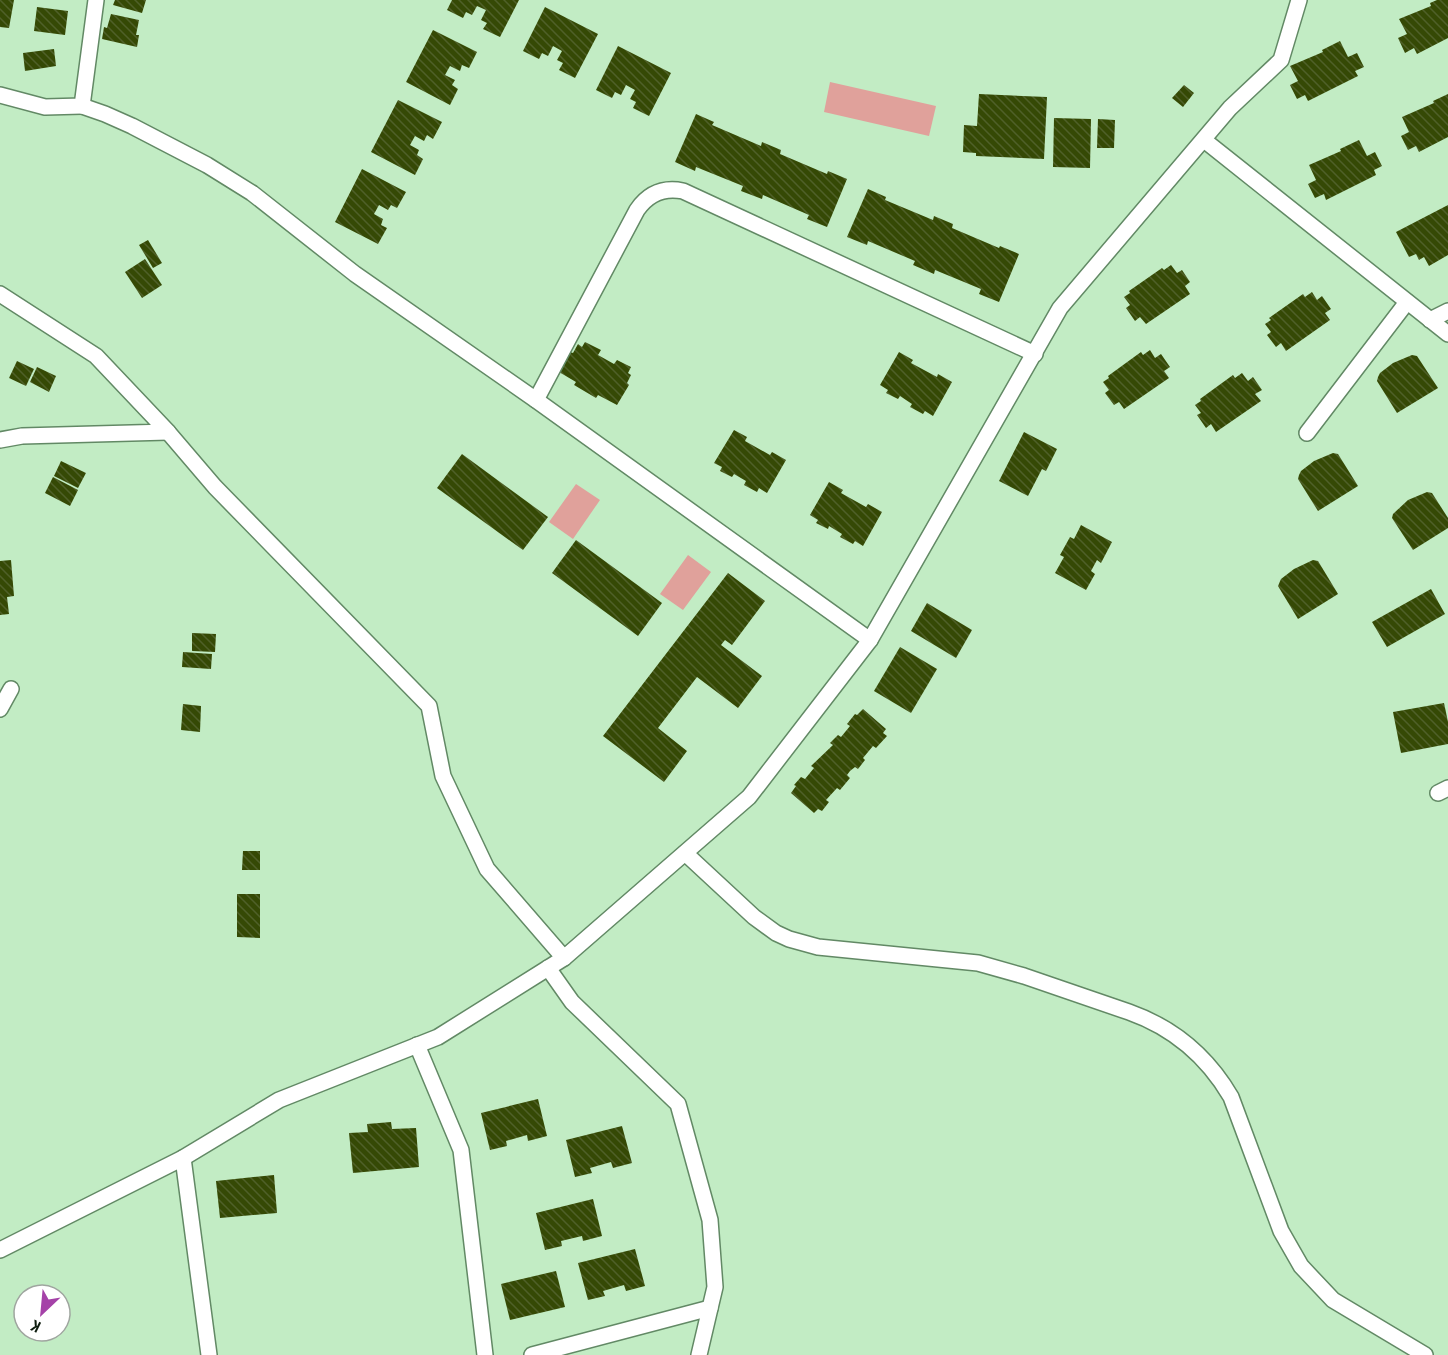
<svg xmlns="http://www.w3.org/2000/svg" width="1448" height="1355" font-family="'PT Sans Narrow',sans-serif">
	<defs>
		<pattern id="building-back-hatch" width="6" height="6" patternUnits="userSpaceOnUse" patternTransform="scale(1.5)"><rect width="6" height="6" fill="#354905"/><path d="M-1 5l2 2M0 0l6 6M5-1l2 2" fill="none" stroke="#4f6029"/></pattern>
	</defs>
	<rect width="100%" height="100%" fill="#c2ecc4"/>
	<!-- garden -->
	<g fill="#e0a19b">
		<path d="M830 82 936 106 929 136 824 112Z"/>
		<path d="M576 484 600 500 573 539 549 522Z"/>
		<path d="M688 555 711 572 683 610 660 594Z"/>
	</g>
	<!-- building -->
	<g fill="url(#building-back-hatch)">
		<path d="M0 0H14L9 28 0 27Z"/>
		<path d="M115 0H146L142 13 113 5Z"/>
		<path d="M452 0H519L500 37 483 29 487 23 481 20 486 10 477 6 472 15 466 12 463 18 447 10Z"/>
		<path d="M1437 0H1448V38L1417 54 1414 48 1405 53 1398 38 1407 34 1399 19 1431 6 1430 3Z"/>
		<path d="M37 7 68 11 65 35 34 31Z"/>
		<path d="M545 7 598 34 575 78 559 70 563 63 557 60 562 51 553 46 548 56 542 53 539 59 523 51Z"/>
		<path d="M111 14 139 20 136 35H139L137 47 102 39 104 27 107 28Z"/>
		<path d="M433 30 477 52 469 68 462 65 460 71 450 66 445 75 455 80 452 85 458 89 450 105 406 82Z"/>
		<path d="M1340 41 1348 57 1357 53 1364 67 1355 71 1358 76 1308 101 1305 95 1297 99 1290 85 1298 81 1290 66 1323 52 1322 50Z"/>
		<path d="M618 46 671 73 649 116 633 108 636 102 630 99 635 90 626 85 621 95 615 92 612 98 596 90Z"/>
		<path d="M54 49 56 66 25 71 23 53Z"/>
		<path d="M1184 85 1194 93 1183 107 1172 98Z"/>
		<path d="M979 94 1047 97 1044 159 976 156V153L963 152 964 125 977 126Z"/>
		<path d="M1448 94V137L1419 152 1416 146 1408 150 1401 136 1409 132 1402 117 1434 103 1433 101Z"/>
		<path d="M398 100 442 122 433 139 427 135 424 141 415 136 410 145 419 150 417 155 423 159 415 175 371 152Z"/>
		<path d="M696 114 714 122 712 125 761 146 762 142 781 150 780 154 827 174 828 171 847 179 827 227 807 219 809 215 763 195 762 199 741 191 743 186 696 167 695 171 675 162Z"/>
		<path d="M1054 118 1091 119 1090 168 1053 167Z"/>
		<path d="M1098 119 1115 120 1114 148H1097Z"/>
		<path d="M1359 140 1367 156 1375 152 1382 166 1374 170 1376 175 1326 200 1324 194 1315 198 1308 184 1316 180 1309 165 1341 151 1340 149Z"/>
		<path d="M362 169 406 192 397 208 391 205 388 210 379 205 374 214 383 219 381 225 387 228 378 244 335 222Z"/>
		<path d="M868 189 886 197 885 200 933 220 934 216 953 224 952 228 999 248 1000 246 1019 254 999 302 979 294 981 289 935 270 934 274 913 265 915 261 868 241 867 245 847 237Z"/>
		<path d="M1448 205V255L1429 266 1424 257 1419 260 1416 254 1409 257 1396 232Z"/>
		<path d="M148 240 162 263 153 268 139 245Z"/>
		<path d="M145 259 162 285 142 298 125 272Z"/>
		<path d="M1171 265 1177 273 1182 270 1190 282 1185 286 1190 294 1146 324 1140 317 1135 321 1126 308 1130 305 1124 297 1130 293 1129 291 1162 268 1164 270Z"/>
		<path d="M1312 292 1317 300 1322 296 1331 309 1325 313 1330 320 1286 351 1281 343 1276 347 1267 335 1271 332 1265 324 1271 320 1269 318 1303 294 1305 297Z"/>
		<path d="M585 342 601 350 598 355 614 364 617 360 631 367 628 373 631 375 627 383 629 385 617 405 598 395 596 398 574 385 576 382 559 372 570 352 573 353 578 344 582 347Z"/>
		<path d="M1150 350 1155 358 1161 354 1170 367 1164 371 1169 378 1124 409 1119 402 1114 405 1105 393 1109 390 1103 382 1109 378 1108 376 1141 352 1143 355Z"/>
		<path d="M899 352 913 360 911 363 937 377 938 374 952 382 933 416 925 411 923 414 910 407 912 404 900 396 898 399 886 393 888 390 880 385Z"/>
		<path d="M1412 355 1417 356 1438 388 1397 413 1377 381 1378 377 1380 373 1393 363Z"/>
		<path d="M17 361 34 369 26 386 9 378Z"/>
		<path d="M37 367 56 376 49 392 30 382Z"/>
		<path d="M1242 373 1248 381 1253 377 1262 390 1255 394 1261 401 1216 432 1211 424 1206 428 1197 415 1201 413 1195 405 1201 401 1200 399 1233 375 1235 378Z"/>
		<path d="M734 430 747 437 745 441 770 455 772 452 786 460 767 493 759 488 757 492 744 485 746 481 734 474 732 477 720 471 722 467 714 463Z"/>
		<path d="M1024 432 1057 449 1046 471 1042 469 1028 496 999 481Z"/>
		<path d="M1333 453 1338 454 1358 486 1318 511 1298 479 1299 475 1301 471 1314 461Z"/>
		<path d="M462 454 548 517 523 550 437 488Z"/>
		<path d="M61 461 86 473 78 488 54 476Z"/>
		<path d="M53 477 78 490 70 506 45 493Z"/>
		<path d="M829 482 843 490 841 493 866 507 868 504 882 512 863 546 855 541 853 544 840 537 842 534 829 526 828 529 816 523 818 520 810 515Z"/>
		<path d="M1427 492 1432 493 1448 518V528L1413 550 1392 518 1393 514 1408 500Z"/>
		<path d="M1081 525 1112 542 1101 563 1097 560 1091 571 1095 574 1086 590 1055 573 1064 557 1060 555 1070 537 1074 539Z"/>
		<path d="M576 540 662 603 638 636 552 573Z"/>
		<path d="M11 560 14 596 7 597 9 614 0 615V561Z"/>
		<path d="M1313 560 1318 561 1338 594 1298 619 1278 586 1281 579 1294 569Z"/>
		<path d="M728 573 765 601 732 645 725 640 721 645 762 676 738 708 697 677 658 728 687 751 664 782 603 736Z"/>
		<path d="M1431 589 1445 614 1387 647 1372 622Z"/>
		<path d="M927 603 972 630 956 658 911 631Z"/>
		<path d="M192 633 216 634 215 652 192 651Z"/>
		<path d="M900 647 937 669 911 713 874 691Z"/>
		<path d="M183 652 212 654 211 669 182 667Z"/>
		<path d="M1444 703 1448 722V744L1401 753 1393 712Z"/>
		<path d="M183 704 201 706 200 732 181 730Z"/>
		<path d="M863 709 886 729 883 733 887 736 876 748 873 746 863 758 865 760 858 769 855 767 850 771 847 775 850 778 840 790 837 788 826 800 829 802 822 811 818 809 814 813 791 793 796 786 794 785 801 777 805 779 814 768 811 766 833 745 830 743 838 735 841 737 850 726 847 724 855 714 857 715Z"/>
		<path d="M243 851H260V870H242Z"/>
		<path d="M237 894H260V938L237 937Z"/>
		<path d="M538 1099 547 1136 528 1141 527 1135 506 1141 507 1146 490 1150 481 1113Z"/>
		<path d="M391 1122 392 1129 416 1128 419 1167 353 1173 349 1133 368 1132 367 1124Z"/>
		<path d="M622 1126 632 1163 613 1168 611 1162 590 1168 592 1173 575 1177 566 1140Z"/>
		<path d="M274 1175 277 1213 220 1218 216 1181Z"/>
		<path d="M593 1199 602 1236 583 1241 582 1236 561 1241 562 1246 545 1250 536 1213Z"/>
		<path d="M635 1249 645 1286 626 1291 624 1285 603 1291 605 1296 588 1300 578 1263Z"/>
		<path d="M556 1271 565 1307 510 1320 501 1284Z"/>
	</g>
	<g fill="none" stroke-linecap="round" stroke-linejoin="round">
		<defs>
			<g id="street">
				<path d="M0 95 45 107 82 106 96 0"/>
				<path d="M82 106 105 114 132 126 207 165 252 193 355 274 536 400 870 640"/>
				<path d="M1204 140 1448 334"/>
				<path d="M0 294 96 356 168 432 22 436 0 440"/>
				<path d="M1430 320 1448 311"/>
				<path d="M536 400 637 210C648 194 663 187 683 191L1035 354"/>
				<path d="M168 432 215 487 429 706 443 776 487 869 564 958"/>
				<path d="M1307 433 1407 302"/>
				<path d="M0 709 11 689"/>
				<path d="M1438 793 1448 788"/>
				<path d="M685 853 754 917 776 933 789 939 818 947 978 963 1024 976 1129 1012C1174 1028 1207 1056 1231 1097L1281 1231 1301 1266 1333 1300 1425 1355"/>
				<path d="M548 968 572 1002 678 1104 710 1220 715 1287 699 1355"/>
				<path d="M417 1045 461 1150 485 1355"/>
				<path d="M183 1158 209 1355"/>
				<path d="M0 1250 183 1158 279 1100 438 1037 564 958 749 797 870 640 1060 308 1230 108 1281 60 1299 0"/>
				<path d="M532 1355 710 1308"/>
			</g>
		</defs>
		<!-- street casing -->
		<use href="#street" stroke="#628965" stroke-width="18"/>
		<!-- street -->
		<use href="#street" stroke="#fff" stroke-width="15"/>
	</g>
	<!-- north arrow -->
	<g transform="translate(42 1313) rotate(206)"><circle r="28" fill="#ffffff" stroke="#9fa59f" stroke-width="1.5"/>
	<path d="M0-4.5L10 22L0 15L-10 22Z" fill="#a542a8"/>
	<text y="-9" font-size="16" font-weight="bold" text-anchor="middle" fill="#0e1d0f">K</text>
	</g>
</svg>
